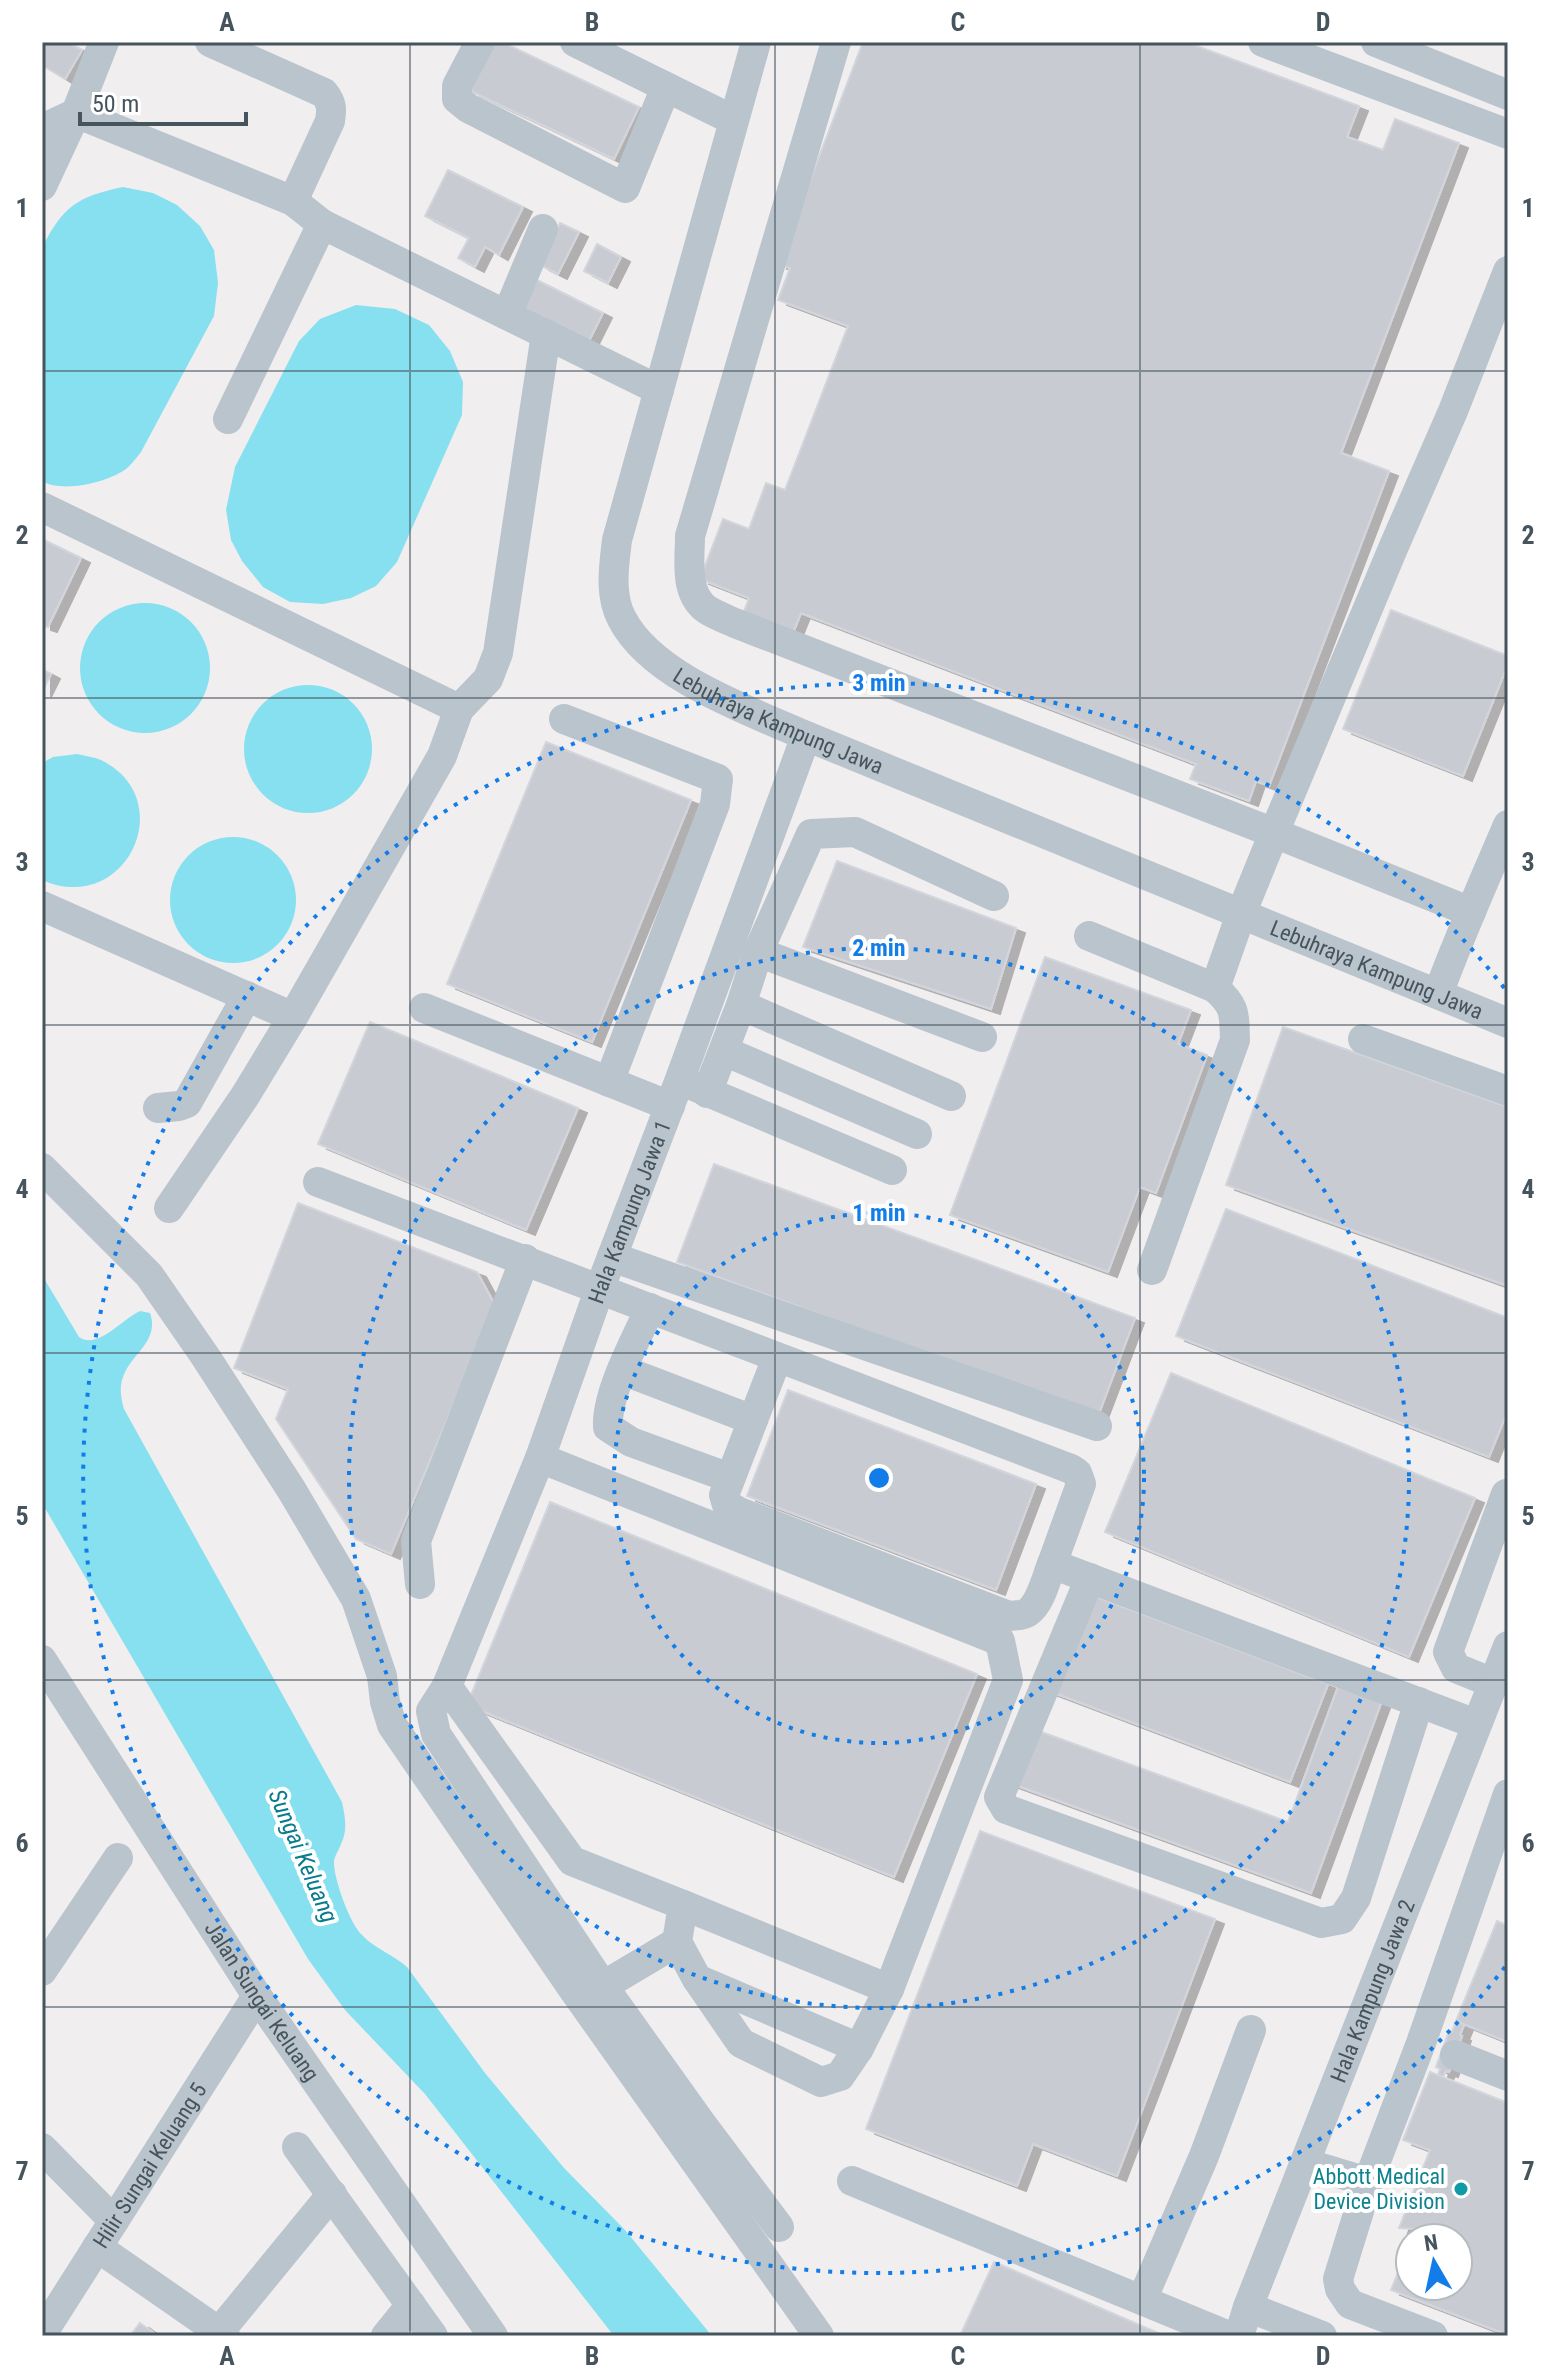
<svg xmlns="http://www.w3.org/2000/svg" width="1550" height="2378" font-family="'Roboto Condensed',sans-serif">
	<defs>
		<filter id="shadow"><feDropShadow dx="9" dy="5" stdDeviation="0" flood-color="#0004"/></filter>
	</defs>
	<rect width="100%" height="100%" fill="#f1eeef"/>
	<!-- water -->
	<g fill="#86e0ef">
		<path d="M123 187 153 193 177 205 200 226 214 250 218 283 214 316 141 452C136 458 130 467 123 471 104 483 62 493 42 481V248C63 206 77 197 123 187Z"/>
		<path d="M356 305 395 309 429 325 450 351 463 382 462 415 397 562 376 586 351 598 323 604 290 602 263 587 242 561 231 540 226 510 235 467 299 341 320 319Z"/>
		<circle cx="145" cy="668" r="65"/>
		<circle cx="308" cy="749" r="64"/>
		<path d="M77 754C85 756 94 757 101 760 181 799 126 917 42 880V763L53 757Z"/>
		<circle cx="233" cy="900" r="63"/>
		<path d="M42 1275 79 1337C98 1350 122 1319 140 1311L150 1313C160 1341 131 1354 123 1377 119 1387 121 1399 124 1409L342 1802C345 1817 348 1830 341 1844 339 1850 335 1855 334 1861 333 1877 350 1924 362 1935 375 1949 394 1955 407 1967L485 2073 564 2168 625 2230 712 2336H614L425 2094 345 2010 308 1959 42 1503Z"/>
	</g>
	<!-- building -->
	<g fill="#c8ccd2" stroke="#d2d5db" stroke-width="2" filter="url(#shadow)">
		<path d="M42 42H67L82 50 65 79 42 65Z"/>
		<path d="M494 42H502L639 107 614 159 471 91Z"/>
		<path d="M863 42H1186L1359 106 1347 137 1383 150 1395 119 1459 143 1341 453 1389 471 1269 786 1256 781 1249 801 1190 779 1196 764 801 613 793 633 743 614 749 598 700 579 723 519 749 529 766 483 785 490 848 326 778 300 790 268 778 264Z"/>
		<path d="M448 170 523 207 499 255 485 247 475 267 458 258 469 238 425 216Z"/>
		<path d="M560 223 579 232 558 274 540 265Z"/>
		<path d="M597 244 621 257 608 283 584 271Z"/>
		<path d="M537 280 603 313 589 341 523 307Z"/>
		<path d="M42 539 81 558 48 627 42 625Z"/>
		<path d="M1391 610 1508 656V664L1463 776 1343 729Z"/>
		<path d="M42 669 51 674 42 692Z"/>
		<path d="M546 742 691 800 592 1042 447 984Z"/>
		<path d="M837 861 1016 928 991 1009 803 947Z"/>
		<path d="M1045 957 1191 1010 1178 1044 1207 1055 1156 1193 1140 1187 1108 1272 950 1215Z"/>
		<path d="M370 1022 578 1108 526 1230 318 1144Z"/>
		<path d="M1283 1027 1508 1107V1286L1226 1185Z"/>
		<path d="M714 1164 1135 1318 1098 1416 677 1262Z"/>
		<path d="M298 1203 477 1272 495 1305 391 1554 356 1539 276 1419 288 1389 234 1368Z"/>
		<path d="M1226 1209 1508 1318V1410L1489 1457 1176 1336Z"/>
		<path d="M1171 1373 1475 1498 1409 1657 1105 1532Z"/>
		<path d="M788 1390 1036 1484 996 1590 747 1496Z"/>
		<path d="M550 1502 977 1674 894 1877 467 1705Z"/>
		<path d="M1086 1593 1328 1684 1290 1782 1049 1691Z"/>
		<path d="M1338 1687 1381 1703 1311 1893 1007 1782 1028 1727 1288 1822Z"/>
		<path d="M980 1831 1215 1919 1117 2176 1033 2144 1017 2186 866 2129Z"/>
		<path d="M1497 1921 1508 1926V2042L1456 2021Z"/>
		<path d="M1456 2021 1464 2025 1460 2035 1462 2036 1449 2072 1446 2071 1443 2077 1438 2075 1440 2069 1436 2067 1449 2031 1452 2032Z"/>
		<path d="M1430 2072 1508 2103V2335L1391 2290 1410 2243V2286H1458V2238H1412L1415 2229 1399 2228 1430 2150 1403 2140Z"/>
		<path d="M994 2262 1165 2336H960Z"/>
		<path d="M140 2323 158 2336H130Z"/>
	</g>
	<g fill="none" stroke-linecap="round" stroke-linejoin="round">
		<!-- minor -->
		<g stroke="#bac4cc" stroke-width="30">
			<path d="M210 42 324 93C332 103 332 109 330 121L293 201"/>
			<path d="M480 42 457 86V99L468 108 625 188 666 87"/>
			<path d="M575 42 733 120"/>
			<path id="s1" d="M756 42 617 540C614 566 609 595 622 619 652 677 748 710 806 736L1508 1023"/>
			<path d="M836 42 690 536C690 560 684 592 706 609 715 615 726 619 735 623L1274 833 1394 546 1453 411 1508 271"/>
			<path d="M1263 42 1508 134"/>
			<path d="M1376 42 1508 95"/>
			<path d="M42 129 76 113 293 201 322 224 659 390"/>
			<path d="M42 186 76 113 104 42"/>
			<path d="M507 315 543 229"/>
			<path d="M228 419 322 224"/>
			<path d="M42 507 459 709 488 679 498 653 546 334"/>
			<path d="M564 719 718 779 715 804 609 1082"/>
			<path d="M42 906 293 1017"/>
			<path d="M1089 936 1215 988C1236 1007 1234 1013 1235 1040L1152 1270"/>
			<path d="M758 952 982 1037"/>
			<path d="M1215 988 1241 914 1274 833 1471 912"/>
			<path d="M1438 994C1459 937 1484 881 1508 825"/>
			<path d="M741 1005 951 1096"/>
			<path d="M424 1008 670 1106"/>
			<path d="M1363 1039 1508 1091"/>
			<path d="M724 1051 917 1134"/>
			<path d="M689 1084 892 1170"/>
			<path d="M707 1093 741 1005 758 952 811 834 855 832 994 896"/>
			<path d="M158 1108 179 1106 187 1103 247 996"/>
			<path d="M42 1168 149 1275 205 1356 291 1489 356 1599 382 1676 385 1702 392 1725 573 1989 819 2336"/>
			<path d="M318 1182 1071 1469 1077 1473 1081 1484 1052 1564"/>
			<path d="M169 1208 245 1096 293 1017 442 756 459 709"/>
			<path d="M612 1257 1097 1426"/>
			<path d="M650 1308C636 1340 606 1393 608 1427L631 1442 730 1478"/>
			<path d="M777 1358 724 1495 727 1505 739 1512 1009 1616C1015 1615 1023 1616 1028 1612 1041 1603 1046 1578 1052 1564L1476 1724"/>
			<path d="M622 1370 753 1420"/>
			<path d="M1090 1578 999 1797 1006 1809 1321 1923 1342 1919 1356 1898 1419 1702"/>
			<path d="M420 1584 416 1541 525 1259"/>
			<path id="s2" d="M42 1660 257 1996 493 2336"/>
			<path d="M1493 1683 1456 1668 1448 1652 1506 1494"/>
			<path d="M447 1686 572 1861 683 1905 677 1942 697 1979 741 2043 821 2082 840 2076 859 2048 889 1989 1008 1680 1000 1641 540 1458"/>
			<path d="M683 1905 889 1989"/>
			<path d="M42 1971 118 1858"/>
			<path d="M697 1979 859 2048"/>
			<path d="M603 1986 677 1942"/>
			<path d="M1455 2055 1508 2076"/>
			<path d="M297 2147 433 2336"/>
			<path d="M42 2148 114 2221"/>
			<path d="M1305 2163 1368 2182"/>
			<path d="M852 2181 1229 2336"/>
			<path id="s3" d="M779 2227 701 2123 603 1986 436 1734 431 1711 447 1686 540 1458 600 1288 680 1079 806 736"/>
			<path d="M97 2247 225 2336"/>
			<path d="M1142 2300 1204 2156 1251 2030"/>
			<path d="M1248 2307 1322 2336"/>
			<path d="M219 2332 332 2194"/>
			<path id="s4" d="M42 2334 257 1996"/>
			<path d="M386 2336 411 2305"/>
			<path id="s5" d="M1239 2336 1248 2307 1508 1646"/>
			<path d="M1433 2336 1350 2304 1340 2289 1338 2279 1368 2182 1421 2043 1508 1794"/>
		</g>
	</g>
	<!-- grid -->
	<path fill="none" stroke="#46545d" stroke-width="2" stroke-opacity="0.55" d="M410 42V2336M775 42V2336M1140 42V2336M42 371H1508M42 698H1508M42 1025H1508M42 1353H1508M42 1680H1508M42 2007H1508"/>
	<!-- distance rings -->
	<g fill="none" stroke="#127de8" stroke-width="4" stroke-dasharray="4 8">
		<circle cx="879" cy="1478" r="265"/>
		<circle cx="879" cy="1478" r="530"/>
		<path d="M1505 1967A795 795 0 1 1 1505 989"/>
	</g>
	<!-- markers -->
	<circle fill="#0f9aa8" stroke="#fff" stroke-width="3" cx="1461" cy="2189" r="8"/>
	<g text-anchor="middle" stroke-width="8" stroke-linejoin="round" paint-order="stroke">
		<!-- street labels -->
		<g font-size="22" fill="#46545d" stroke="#fff">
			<text dy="8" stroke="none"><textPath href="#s1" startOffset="788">Lebuhraya Kampung Jawa</textPath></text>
			<text dy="8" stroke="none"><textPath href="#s1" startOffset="1436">Lebuhraya Kampung Jawa</textPath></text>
			<text dy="8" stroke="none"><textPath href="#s3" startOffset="1162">Hala Kampung Jawa 1</textPath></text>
			<text dy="8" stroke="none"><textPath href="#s5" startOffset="370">Hala Kampung Jawa 2</textPath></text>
			<text dy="8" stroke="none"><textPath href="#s2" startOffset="406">Jalan Sungai Keluang</textPath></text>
			<text dy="8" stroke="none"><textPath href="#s4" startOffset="200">Hilir Sungai Keluang 5</textPath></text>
		</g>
		<!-- culture labels -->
		<g font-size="22" fill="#0d838f" stroke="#fff" text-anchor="end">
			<text x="1445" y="2184">Abbott Medical<tspan x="1445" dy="25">Device Division</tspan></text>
		</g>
		<!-- water labels -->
		<g font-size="24" font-style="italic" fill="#087c8f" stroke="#fff">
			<text transform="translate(303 1856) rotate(67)" y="8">Sungai Keluang</text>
		</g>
	</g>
	<circle cx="879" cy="1478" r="12" fill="#127de8" stroke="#fff" stroke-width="4"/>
	<g font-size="24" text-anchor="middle" font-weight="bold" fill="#127de8" stroke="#fff" stroke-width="8" stroke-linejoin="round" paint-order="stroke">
		<text x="879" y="691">3 min</text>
		<text x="879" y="956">2 min</text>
		<text x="879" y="1221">1 min</text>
	</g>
	<!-- border -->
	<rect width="1550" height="2378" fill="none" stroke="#ffffff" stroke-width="88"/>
	<!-- north arrow -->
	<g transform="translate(1434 2262) rotate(351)"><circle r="38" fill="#ffffff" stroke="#b5bbbe" stroke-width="2"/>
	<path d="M0-6L14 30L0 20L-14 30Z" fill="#127de8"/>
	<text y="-12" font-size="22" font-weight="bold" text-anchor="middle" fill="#46545d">N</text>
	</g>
	<!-- scale -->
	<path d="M80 112v12h166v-12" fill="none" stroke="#46545d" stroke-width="4"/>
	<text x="92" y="112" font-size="24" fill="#46545d" stroke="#ffffff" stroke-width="6" paint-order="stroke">50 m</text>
	<rect x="44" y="44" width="1462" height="2290" fill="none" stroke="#46545d" stroke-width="3"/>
	<g font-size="26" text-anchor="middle" font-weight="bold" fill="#46545d">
		<text x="227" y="31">A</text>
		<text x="592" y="31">B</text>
		<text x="958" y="31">C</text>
		<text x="1323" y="31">D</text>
		<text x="22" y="217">1</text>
		<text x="1528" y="217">1</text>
		<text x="22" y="544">2</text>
		<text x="1528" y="544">2</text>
		<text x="22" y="871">3</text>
		<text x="1528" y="871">3</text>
		<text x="22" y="1198">4</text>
		<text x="1528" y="1198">4</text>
		<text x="22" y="1525">5</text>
		<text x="1528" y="1525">5</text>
		<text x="22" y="1852">6</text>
		<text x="1528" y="1852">6</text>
		<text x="22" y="2180">7</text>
		<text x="1528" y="2180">7</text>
		<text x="227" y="2365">A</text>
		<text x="592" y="2365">B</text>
		<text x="958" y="2365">C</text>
		<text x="1323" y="2365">D</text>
	</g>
</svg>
